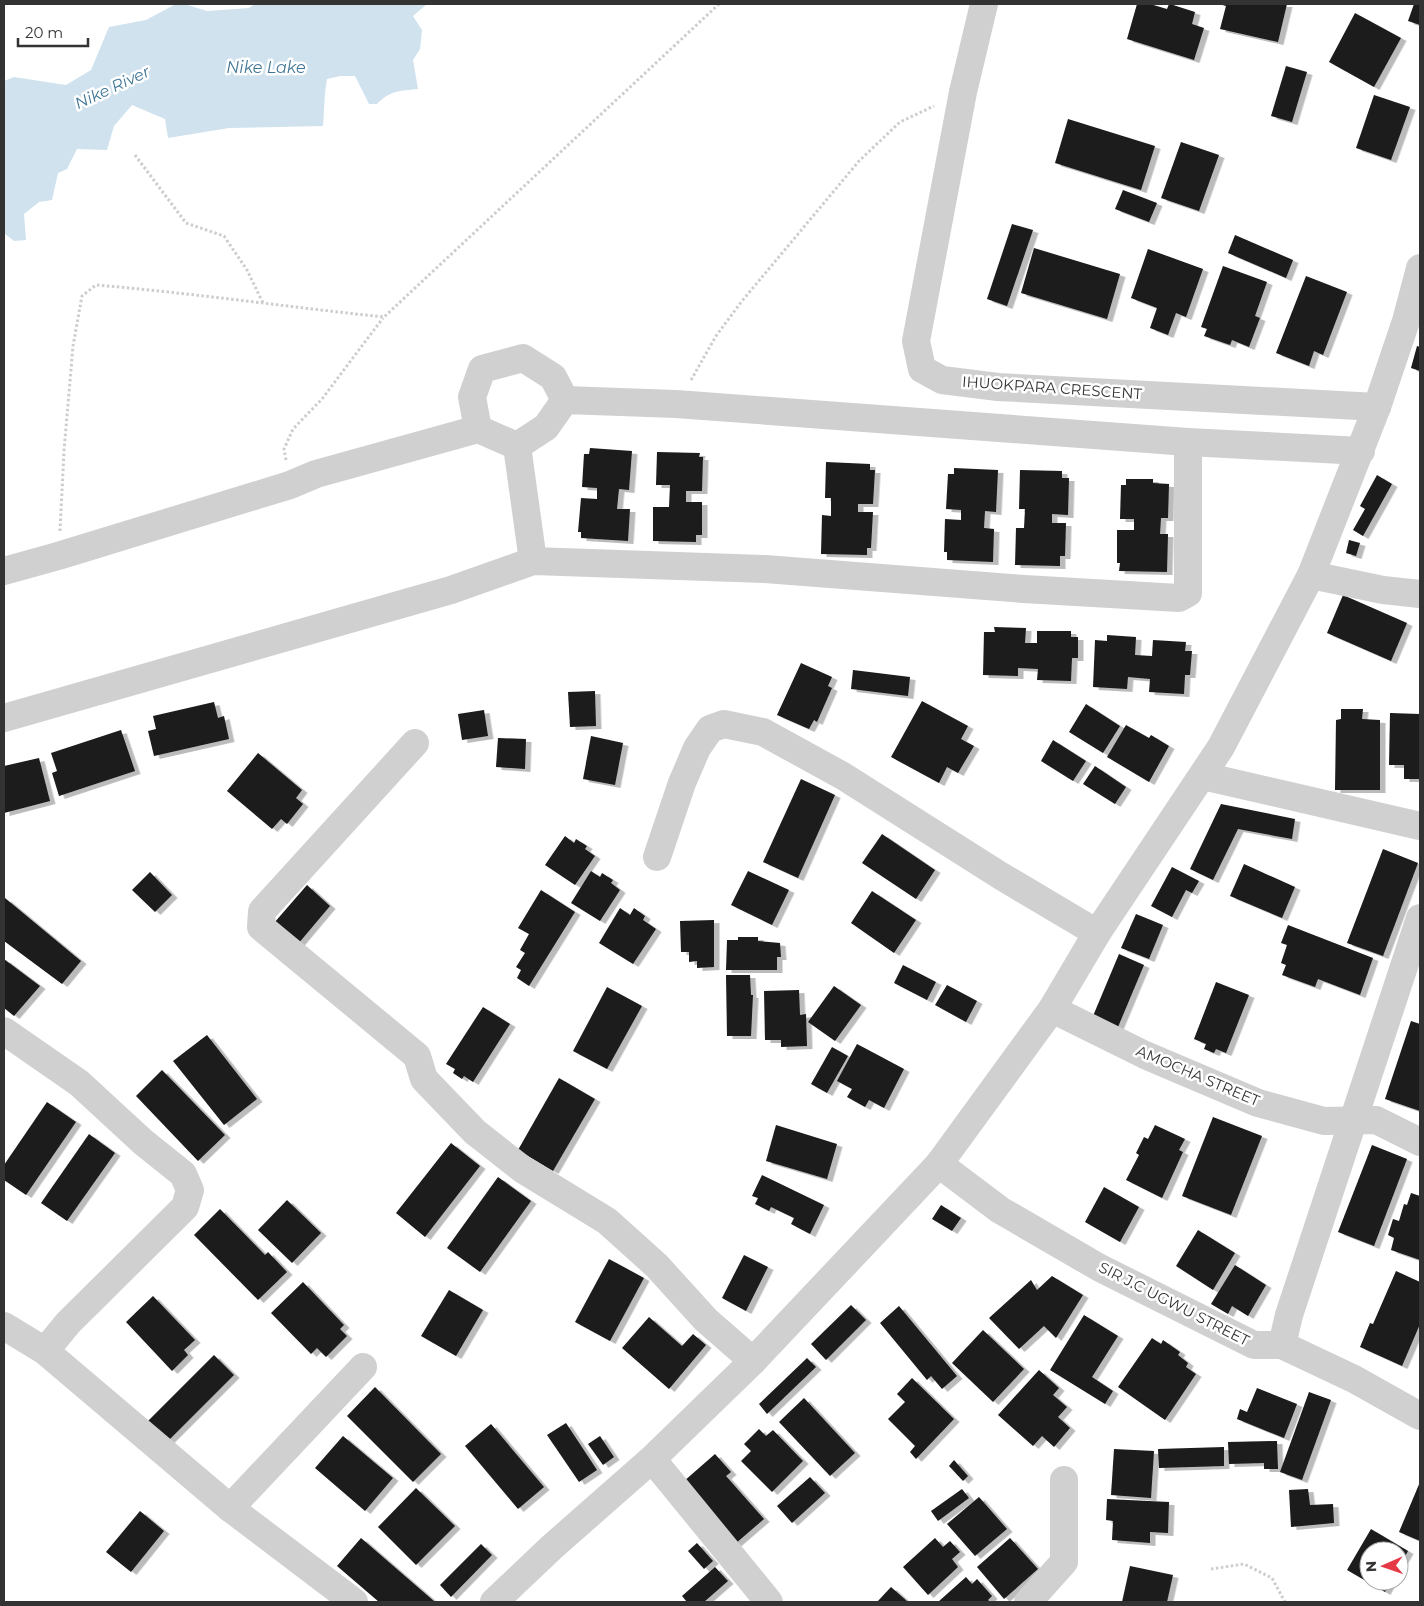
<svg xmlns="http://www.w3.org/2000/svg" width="1424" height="1606" font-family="Montserrat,sans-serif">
	<defs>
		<filter id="shadow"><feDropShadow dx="5.5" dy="3" stdDeviation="0" flood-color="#0004"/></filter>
	</defs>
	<rect width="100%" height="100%" fill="#fff"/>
	<!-- water -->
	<path fill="#cfe2ee" d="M176 4H184L207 11 249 8 255 4H427L413 16 422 30 420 49 413 60 418 89C399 91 391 90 377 104H369L355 76H340L327 79 325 93 323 126 229 128 168 138 165 119 132 105 114 126 107 150 77 149 67 169 58 173 52 200 39 202 24 214 26 240 14 241 4 233V81L14 77 66 85 91 70 109 27 146 20Z"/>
	<!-- building -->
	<g fill="#1a1a1a" filter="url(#shadow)">
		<path d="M1137 4H1150L1167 9 1169 4H1170L1195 12 1192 24 1204 28 1194 60 1127 39Z"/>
		<path d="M1219 4H1287L1278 42 1220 29 1226 6Z"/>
		<path d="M1414 4H1420V25L1408 21Z"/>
		<path d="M1355 13 1401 38 1374 87 1329 62Z"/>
		<path d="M1286 66 1307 72 1292 122 1271 116Z"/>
		<path d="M1374 95 1410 107 1391 160 1356 148Z"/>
		<path d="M1068 119 1155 146 1141 190 1055 163Z"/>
		<path d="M1181 142 1219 155 1199 211 1161 198Z"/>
		<path d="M1123 190 1157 203 1149 222 1115 209Z"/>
		<path d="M1012 224 1033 230 1007 306 987 299Z"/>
		<path d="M1235 235 1293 260 1286 278 1228 253Z"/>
		<path d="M1034 248 1120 274 1107 319 1021 293Z"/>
		<path d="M1148 249 1203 269 1186 317 1176 313 1168 335 1150 328 1157 308 1131 298Z"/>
		<path d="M1223 266 1267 282 1255 316 1260 318 1249 347 1232 340 1230 345 1204 336 1207 329 1201 327Z"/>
		<path d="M1306 276 1347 292 1323 355 1314 351 1309 366 1276 353Z"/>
		<path d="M1417 346 1420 347V371L1411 368Z"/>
		<path d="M590 448 632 451 629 490 619 489 617 509H630L628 541 581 538V532H578L581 498 597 499V488L582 487 584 454H589Z"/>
		<path d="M657 452 700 453 699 457H703L702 491H686V502H702V535H696V542L653 541V507H669L670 485H656Z"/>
		<path d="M826 462 870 464V470H875L873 504H858V512H873L871 548H867V555L821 554 822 515 831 516V498H825Z"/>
		<path d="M954 468 998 470 996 512 985 511 984 528 994 529 993 562 947 560V552H944L945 519 961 520V510L946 509 948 474H954Z"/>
		<path d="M1020 470 1062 471V478H1069L1068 515 1052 514V523H1066L1065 556H1060V566L1015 565 1016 528H1024L1025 509H1019Z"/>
		<path d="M1377 475 1392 484 1363 536 1353 530 1365 509 1360 506Z"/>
		<path d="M1126 479H1153V483L1169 484 1168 518H1161L1160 534H1168L1167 572 1119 571 1120 563H1117V530H1134V519H1120L1121 485H1126Z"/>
		<path d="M1349 540 1360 543 1356 556 1346 553Z"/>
		<path d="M1343 595 1407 623 1391 661 1327 633Z"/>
		<path d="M994 627 1026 628 1025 643H1037V631H1071V637H1078V658H1072L1071 681 1037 680 1038 669 1018 668V676L983 675 984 632H995Z"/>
		<path d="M1107 635 1136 637 1135 655 1152 656 1153 640 1186 642 1185 651H1192L1190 675H1185L1184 694 1149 692 1150 679 1128 677 1127 689 1093 687 1095 640 1107 641Z"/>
		<path d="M801 663 832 677 828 686 832 688 817 722 814 720 809 729 777 715Z"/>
		<path d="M853 670 910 677 908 696 851 689Z"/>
		<path d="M595 691 596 726 570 727 568 692Z"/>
		<path d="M922 701 968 726 961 739 974 746 958 773 947 767 939 783 891 757Z"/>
		<path d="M214 702 218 718 224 716 229 739 154 756 148 731 156 729 153 716Z"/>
		<path d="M1086 704 1120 726 1103 753 1069 732Z"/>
		<path d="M1341 709H1363L1362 719 1380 720V790H1335L1336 720 1341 719Z"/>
		<path d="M484 710 488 736 462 740 458 714Z"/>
		<path d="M1390 713 1420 714V779H1404V765H1389Z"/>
		<path d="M1126 725 1149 738 1151 735 1169 746 1149 782 1107 757Z"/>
		<path d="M121 730 135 771 59 796 52 773 57 771 51 753Z"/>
		<path d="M591 736 623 743 615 785 583 779Z"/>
		<path d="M498 738 526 739 525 769 496 767Z"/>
		<path d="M1053 740 1086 761 1073 781 1041 761Z"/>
		<path d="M258 753 302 790 296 798 303 804 287 824 281 819 272 829 227 791Z"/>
		<path d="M39 758 50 801 4 813V766Z"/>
		<path d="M1095 766 1126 787 1115 804 1083 784Z"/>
		<path d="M801 779 835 795 798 878 763 862Z"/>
		<path d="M1221 804 1295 819 1292 839 1238 829 1213 880 1190 869Z"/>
		<path d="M882 834 935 870 916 899 862 863Z"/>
		<path d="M565 836 574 843 576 839 587 846 585 849 595 856 575 885 545 865Z"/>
		<path d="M1383 849 1418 863 1383 956 1347 943Z"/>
		<path d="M1244 864 1295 887 1282 918 1230 896Z"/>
		<path d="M1172 867 1199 881 1192 893 1186 890 1172 917 1151 906Z"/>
		<path d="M591 871 600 877 602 873 613 880 611 883 620 890 600 921 571 903Z"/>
		<path d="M748 871 789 890 772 925 731 905Z"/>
		<path d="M150 872 172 895 155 912 132 890Z"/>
		<path d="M307 885 330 906 298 944 274 923Z"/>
		<path d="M541 890 575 912 529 986 517 978 521 970 516 967 525 953 520 950 529 934 518 928Z"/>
		<path d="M872 891 916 920 894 953 851 923Z"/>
		<path d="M5 898 81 961 62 984 4 941Z"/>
		<path d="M620 908 630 915 634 908 645 916 643 920 656 929 633 964 599 943Z"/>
		<path d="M1136 914 1163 925 1149 959 1121 948Z"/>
		<path d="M714 920V967L697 968V961L689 962V952H681L680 921Z"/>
		<path d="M1288 925 1373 958 1360 995 1318 979 1315 987 1282 975 1286 965 1281 963 1287 945 1281 943Z"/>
		<path d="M738 937H758V941L780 943 781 957H777V970H726L727 940H738Z"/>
		<path d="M1119 954 1144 965 1118 1027 1093 1016Z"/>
		<path d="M4 959 40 986 14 1016 4 1008Z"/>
		<path d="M903 965 936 982 927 1000 894 983Z"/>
		<path d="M726 975H750L751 995H753L751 1036H727Z"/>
		<path d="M1216 982 1249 995 1226 1053 1216 1049 1214 1053 1204 1049 1206 1044 1194 1039Z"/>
		<path d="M947 985 977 1001 966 1022 935 1005Z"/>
		<path d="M834 986 861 1005 835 1041 808 1022Z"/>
		<path d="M607 987 642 1006 607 1069 573 1051Z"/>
		<path d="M799 990 800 1015 806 1014 807 1046 781 1047V1040H765L764 991Z"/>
		<path d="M483 1007 510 1024 473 1082 464 1076 462 1079 453 1073 455 1069 446 1064Z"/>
		<path d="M1411 1021 1420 1024V1111L1385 1099Z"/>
		<path d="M207 1035 257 1099 224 1125 173 1061Z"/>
		<path d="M857 1044 904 1069 884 1108 869 1100 865 1107 847 1097 852 1089 837 1081Z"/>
		<path d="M832 1047 848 1056 827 1093 811 1084Z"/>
		<path d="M162 1070 225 1135 198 1161 136 1096Z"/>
		<path d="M559 1078 595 1099 553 1171 518 1150Z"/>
		<path d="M47 1102 76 1122 26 1195 4 1180V1165Z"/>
		<path d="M1213 1117 1262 1136 1231 1215 1182 1196Z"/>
		<path d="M776 1125 837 1144 827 1179 766 1161Z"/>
		<path d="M1155 1125 1185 1139 1179 1150 1183 1152 1162 1198 1126 1180 1139 1155 1136 1153 1144 1137 1148 1139Z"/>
		<path d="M89 1134 115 1153 67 1221 41 1203Z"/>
		<path d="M451 1143 480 1166 425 1237 396 1213Z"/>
		<path d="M1372 1145 1407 1159 1374 1246 1338 1232Z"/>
		<path d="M762 1175 824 1205 810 1234 791 1224 794 1218 771 1207 769 1211 755 1204 758 1198 752 1196Z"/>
		<path d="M498 1177 531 1201 480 1272 447 1248Z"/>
		<path d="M1104 1187 1139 1207 1120 1242 1085 1222Z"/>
		<path d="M1411 1193 1420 1196V1260L1391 1250 1394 1238 1388 1235 1393 1219 1399 1221 1404 1204 1407 1205Z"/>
		<path d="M287 1200 321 1233 292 1263 258 1230Z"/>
		<path d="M941 1205 961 1218 952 1231 932 1219Z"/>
		<path d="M220 1209 265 1255 268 1252 287 1272 258 1300 194 1235Z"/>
		<path d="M1198 1230 1235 1253 1213 1290 1176 1266Z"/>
		<path d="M744 1255 768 1267 746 1311 722 1298Z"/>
		<path d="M609 1259 644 1278 610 1341 575 1322Z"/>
		<path d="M1235 1265 1266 1285 1248 1316 1232 1306 1228 1314 1211 1304Z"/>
		<path d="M1396 1271 1420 1282V1324L1402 1366 1360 1347 1370 1323 1373 1324Z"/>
		<path d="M1052 1276 1083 1295 1056 1338 1044 1326 1019 1349 989 1318 1031 1280 1037 1290Z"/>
		<path d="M303 1282 344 1325 340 1329 347 1336 326 1357 317 1348 311 1354 271 1313Z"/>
		<path d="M449 1290 483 1310 456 1356 421 1336Z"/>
		<path d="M153 1296 195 1340 184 1350 188 1355 172 1371 126 1322Z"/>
		<path d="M851 1305 866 1320 826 1360 811 1344Z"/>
		<path d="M899 1306 957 1376 942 1389 931 1376 927 1380 880 1323Z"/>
		<path d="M1084 1315 1118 1336 1092 1377 1113 1391 1105 1404 1050 1370Z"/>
		<path d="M649 1317 682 1346 693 1334 706 1345 669 1389 622 1348Z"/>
		<path d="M983 1330 1024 1369 993 1402 952 1363Z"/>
		<path d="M1152 1338 1161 1344 1163 1340 1180 1352 1178 1355 1188 1363 1186 1367 1196 1374 1165 1420 1118 1387Z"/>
		<path d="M214 1355 234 1375 166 1443 146 1423Z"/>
		<path d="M807 1358 816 1367 767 1414 759 1404Z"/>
		<path d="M1039 1370 1059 1388 1053 1395 1067 1407 1058 1417 1070 1428 1054 1447 1042 1436 1033 1446 998 1415Z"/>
		<path d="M912 1378 954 1419 916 1459 910 1452 915 1446 888 1419 905 1402 897 1394Z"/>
		<path d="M375 1387 441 1454 413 1482 347 1416Z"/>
		<path d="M1257 1388 1297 1404 1284 1438 1237 1419 1240 1409 1247 1412Z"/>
		<path d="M1309 1392 1331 1400 1302 1480 1280 1472Z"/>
		<path d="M804 1398 855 1453 830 1476 779 1422Z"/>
		<path d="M566 1423 597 1470 579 1482 547 1435Z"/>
		<path d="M491 1424 544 1487 518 1509 465 1446Z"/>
		<path d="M759 1429 766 1436 773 1430 803 1461 772 1492 741 1461 751 1451 744 1444Z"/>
		<path d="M343 1436 393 1478 365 1511 315 1468Z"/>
		<path d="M600 1436 614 1457 603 1465 588 1444Z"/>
		<path d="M1277 1441 1278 1469H1264V1463L1229 1464 1228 1442Z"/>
		<path d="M1224 1447V1466L1159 1468 1158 1449Z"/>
		<path d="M1114 1449 1154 1451 1151 1498 1111 1495Z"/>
		<path d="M715 1454 731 1472 726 1476 764 1519 735 1544 683 1482Z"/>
		<path d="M954 1460 968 1476 963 1481 949 1466Z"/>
		<path d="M810 1477 825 1493 792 1523 777 1506Z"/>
		<path d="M1420 1482V1541L1399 1532Z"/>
		<path d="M416 1488 455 1526 416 1565 378 1527Z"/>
		<path d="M962 1489 969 1498 938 1521 931 1511Z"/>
		<path d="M1308 1489 1310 1505 1333 1504 1334 1523 1291 1527 1289 1490Z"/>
		<path d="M979 1497 1007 1529 975 1556 947 1524Z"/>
		<path d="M1107 1499 1169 1502 1168 1533 1150 1532V1543L1112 1540 1113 1521 1106 1520Z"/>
		<path d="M140 1511 164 1531 131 1572 106 1552Z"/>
		<path d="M1371 1529 1408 1551 1399 1567V1551H1369V1581H1391L1385 1592 1347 1570Z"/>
		<path d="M361 1538 435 1602H379L337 1566Z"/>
		<path d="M935 1538 943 1547 950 1541 960 1552 952 1559 958 1567 928 1595 903 1567Z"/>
		<path d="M1010 1538 1038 1569 1004 1599 977 1567Z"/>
		<path d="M697 1543 713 1561 704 1569 688 1551Z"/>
		<path d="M481 1544 492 1555 451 1597 440 1585Z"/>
		<path d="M1130 1566 1173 1575 1167 1602H1122Z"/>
		<path d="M715 1567 728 1581 704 1602H687L682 1596Z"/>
		<path d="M966 1577 972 1584 977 1579 992 1596 988 1600 990 1602H938Z"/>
		<path d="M891 1587 908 1602H877Z"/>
	</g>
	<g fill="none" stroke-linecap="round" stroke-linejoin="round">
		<!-- path -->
		<g stroke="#cdcdcd" stroke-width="3" stroke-dasharray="2.5 2.5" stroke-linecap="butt">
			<path d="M135 155 186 223 224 236 247 270 263 303"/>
			<path d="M691 380 716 336 742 301 859 161 900 122 934 106"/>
			<path d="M286 460 284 449 293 429 322 399 383 318"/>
			<path d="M60 531 64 451 73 346 82 296 96 285C192 293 288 307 384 317L719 4"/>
			<path d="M1211 1569 1244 1564 1272 1578 1285 1602"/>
		</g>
		<!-- minor -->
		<g stroke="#d0d0d0" stroke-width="28">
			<path d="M984 4 963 92 916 341 922 369 942 380 998 387 1377 407"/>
			<path d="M478 429 472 397 482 369 523 358 553 377 565 400"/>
			<path d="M533 561 517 446 546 427 565 400 676 404 1188 442 1361 451"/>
			<path d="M4 571 58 556 290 485 316 474 478 429 517 446"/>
			<path d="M1311 575 1383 590 1420 594"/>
			<path d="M4 718 451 590 533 561 765 569 1024 589 1179 598 1188 593V442"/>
			<path d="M415 743 262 911 261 927 417 1056 424 1079 475 1132 522 1169 607 1221 657 1266 706 1320 753 1361"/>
			<path d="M1203 776 1420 826"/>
			<path d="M657 857 682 783 697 748 710 729 724 724 763 732 843 776 1001 876 1097 933"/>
			<path d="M1052 1009 1145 1055 1258 1103 1324 1121 1376 1120 1420 1142"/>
			<path d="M4 1031 79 1083 143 1142 183 1174 190 1190 185 1207 68 1323 45 1351"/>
			<path d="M939 1164 1000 1210 1100 1268 1254 1345H1282L1354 1379 1420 1416"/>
			<path d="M4 1326 45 1351 230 1508 354 1602"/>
			<path d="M1282 1345 1289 1315 1420 918"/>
			<path d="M652 1459 769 1602"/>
			<path d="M230 1508 363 1367"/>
			<path d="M494 1602 552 1547 652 1459 753 1361 939 1164 1052 1009 1097 933 1221 747 1311 575 1377 407 1406 321 1420 268"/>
			<path d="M1028 1602 1064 1562V1480"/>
		</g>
	</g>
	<g text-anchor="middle" stroke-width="5" stroke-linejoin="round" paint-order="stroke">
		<!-- street labels -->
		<g font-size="15" fill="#333" stroke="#fff">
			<text transform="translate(1052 388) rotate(4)" y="5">IHUOKPARA CRESCENT</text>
			<text transform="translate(1198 1076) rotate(23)" y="5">AMOCHA STREET</text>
			<text transform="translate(1174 1304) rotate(27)" y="5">SIR J.C UGWU STREET</text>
		</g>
		<!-- water labels -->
		<g font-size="16" font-style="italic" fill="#3f7597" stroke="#fff">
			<text x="266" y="73">Nike Lake</text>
			<text transform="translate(112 87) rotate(-25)" y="6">Nike River</text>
		</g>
	</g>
	<!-- border -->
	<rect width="1424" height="1606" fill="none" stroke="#333333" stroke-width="10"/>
	<!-- north arrow -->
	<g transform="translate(1384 1566) rotate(268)"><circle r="24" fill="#ffffff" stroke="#adadad"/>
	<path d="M0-4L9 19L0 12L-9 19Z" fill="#e63946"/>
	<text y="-8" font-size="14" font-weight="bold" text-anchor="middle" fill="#333333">N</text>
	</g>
	<!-- scale -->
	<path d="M18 38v8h70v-8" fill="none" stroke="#333333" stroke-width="2.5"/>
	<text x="25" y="38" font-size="15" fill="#333333" stroke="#ffffff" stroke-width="4" paint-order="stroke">20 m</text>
</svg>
